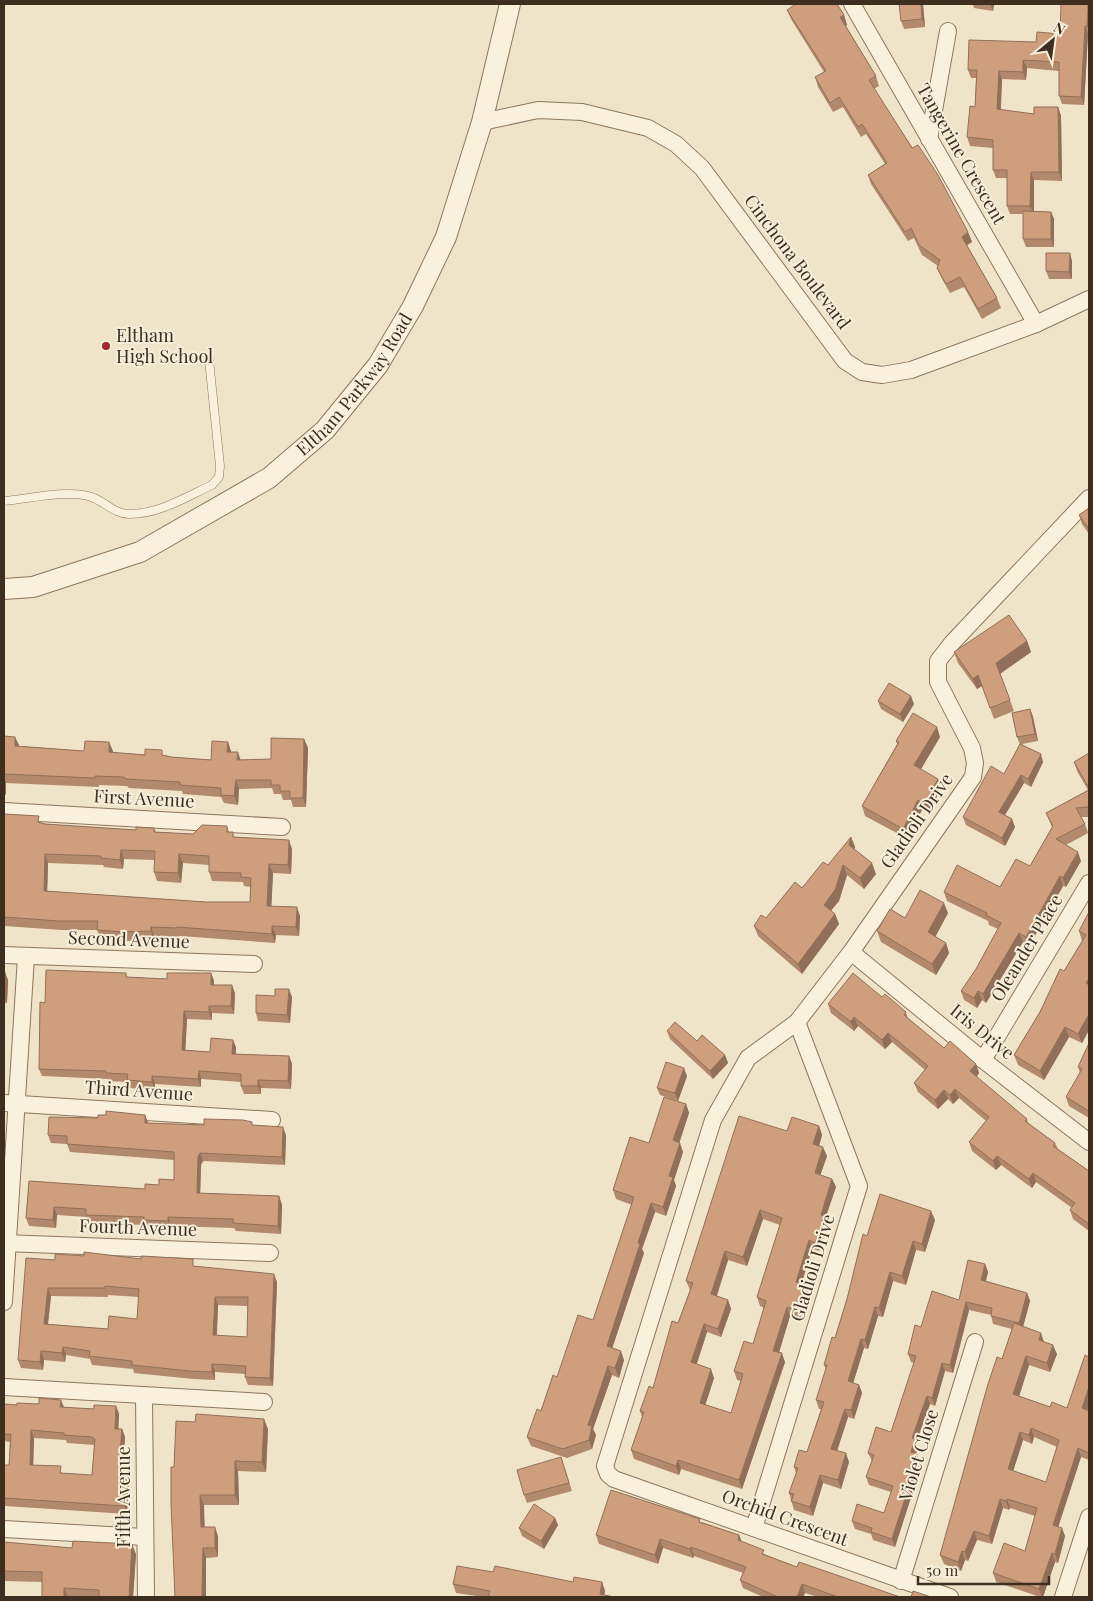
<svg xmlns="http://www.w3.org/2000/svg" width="1093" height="1601" font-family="'Playfair Display',serif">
	<rect width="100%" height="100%" fill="#f0e4c8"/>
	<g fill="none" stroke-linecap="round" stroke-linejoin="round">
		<defs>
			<path id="service" d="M4 501C28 499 65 490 88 496 103 499 114 515 130 514 159 514 186 497 212 485L219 477 220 466 209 360"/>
			<g id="minor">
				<path d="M852 4 1036 324"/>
				<path d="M482 122 538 110 582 112 648 128 676 144 702 168 845 361 862 372 882 375 911 370 1036 324 1089 299"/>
				<path d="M929 139 948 31"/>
				<path d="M4 811 282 827"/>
				<path d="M851 952 983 1060 1089 1142"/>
				<path d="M4 955 254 964"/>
				<path d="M983 1060 1089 883"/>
				<path d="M4 1103 272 1120"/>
				<path d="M4 1243 270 1253"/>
				<path d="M4 1302 26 957"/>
				<path d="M4 1387 264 1402"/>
				<path d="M144 1397 146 1597"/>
				<path d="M754 1528 859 1186 797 1022"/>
				<path d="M4 1529 144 1537"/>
				<path d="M901 1581 975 1342"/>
				<path d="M950 1597 614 1479 608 1474 605 1466 713 1120 748 1058 797 1022 851 952 973 777 975 763 972 748 938 682V661L952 643 1089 498"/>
				<path d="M1063 1597 1089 1517"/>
			</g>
			<g id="tertiary">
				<path id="s1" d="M4 589 33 587 140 552 269 478 325 430 378 365 413 306 446 237 482 122 510 4"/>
			</g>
		</defs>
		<!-- service casing -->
		<use href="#service" stroke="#8d765c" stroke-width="9"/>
		<!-- minor casing -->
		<use href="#minor" stroke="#8d765c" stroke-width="18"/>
		<!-- tertiary casing -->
		<use href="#tertiary" stroke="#8d765c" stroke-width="22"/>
		<!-- service -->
		<use href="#service" stroke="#faf1dc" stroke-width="8"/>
		<!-- minor -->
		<use href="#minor" stroke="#faf1dc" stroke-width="16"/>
		<!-- tertiary -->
		<use href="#tertiary" stroke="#faf1dc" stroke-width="20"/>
	</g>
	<!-- wall -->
	<g fill="#b2896c" fill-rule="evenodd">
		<path d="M899 4H923L925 27 904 29 901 21Z"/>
		<path d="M973 4H994L993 11 974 8Z"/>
		<path d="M1089 4V34H1088L1084 105 1062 104 1059 96V71L1027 68 1026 80 1002 79 1001 110 1034 114 1058 107 1061 116 1062 181 1034 180V211L1051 212 1054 219V247H1026L1023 239V214H1010L1007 206V178H996L993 170V148L970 146 967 137 975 107 976 78H971L968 70 1060 34Z"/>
		<path d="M787 10 844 15 847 25 846 26 876 76 879 86 874 89 968 232 972 242 967 245 997 298 1001 308 982 319 964 287 950 293 941 277 937 268 938 266 922 255 914 238 908 241 871 184 868 175 885 164 866 134 861 137 843 107 833 112 818 87 815 77 824 72 791 19Z"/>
		<path d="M1072 261V279H1049L1046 271Z"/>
		<path d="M1089 508V534L1082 524 1079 515Z"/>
		<path d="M1027 641 1031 652 1000 673 1014 711 994 719 982 686 977 689 958 663 954 652Z"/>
		<path d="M878 701 914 704 903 722 881 709Z"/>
		<path d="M1030 709 1033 717 1038 741 1022 744 1043 762 1031 787 1024 783 1005 815 1015 827 1005 846 966 825 963 817 1004 774 1020 745 1017 737Z"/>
		<path d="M4 736 19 745V746L84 751 109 742 112 753 164 755 171 757 211 760 228 742 231 752 240 760 271 759 304 739 308 748 306 807H293L291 800H283L281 794H274L272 788 239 789 238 805 224 803 221 797 183 794 182 791 129 788 127 786 99 785V787L6 783V795L4 794Z"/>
		<path d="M940 737 921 769 942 788 927 813 922 810 906 838 865 816 862 806 897 744 896 741Z"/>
		<path d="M1089 753V817H1081L1085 824 1088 833 1066 845 1081 861 1066 887 1063 886 1029 946 1023 942 986 1003 982 1000 977 1008 964 1000 961 991 976 969 998 929 989 925 988 921 947 901 944 892 1000 887 1030 866 1052 827 1046 813 1088 790 1077 771 1074 762Z"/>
		<path d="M4 814 45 824 136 830 154 828 156 832 193 834 227 826 229 832 235 837 292 849 291 874 273 873 271 906 300 916 299 936 276 935 275 943 180 936V938L154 936V940L125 941 101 939 97 930H62L4 926ZM124 859 155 860 154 872 157 881 181 883 183 863 209 865V872L212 881 243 882 244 886 251 887 250 902H206L47 891 48 863 103 865 104 867 123 869Z"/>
		<path d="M851 837 855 847 854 849 876 874 864 889 847 875 839 901 831 911 835 914 839 924 802 974 758 936 754 926 766 918 828 865Z"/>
		<path d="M1089 912V1030L1082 1043 1069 1037 1044 1080 1018 1065 1014 1055 1082 941 1079 931Z"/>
		<path d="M948 913 935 937 946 943 949 953 936 975 881 942 877 931 905 918Z"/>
		<path d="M4 972 8 980 7 1003H4Z"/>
		<path d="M126 973 127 977 167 979 211 973 214 981V985L235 993 234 1014 212 1013V1020L187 1019 185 1050 210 1052 236 1047V1054L289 1056 292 1064 291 1089 261 1088V1094H244L241 1086V1082L201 1079V1087L155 1084V1090L130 1088 128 1082 109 1081 108 1079 42 1076 39 1069 45 1003Z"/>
		<path d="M292 997 290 1023 258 1021 256 1013Z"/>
		<path d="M882 997 906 1012 908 1019 944 1048 976 1064 979 1073 977 1077 1027 1119 1028 1123 1055 1143 1058 1149 1089 1171V1231L1073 1219 1070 1210 1072 1208 1036 1182 1032 1188 1001 1165 996 1170 972 1151 969 1142 986 1121 959 1098 953 1104 948 1099 938 1109 918 1092 914 1083 925 1070 892 1042 885 1049 858 1026 854 1031 831 1013 828 1004Z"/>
		<path d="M667 1031 697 1041 725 1055 728 1063 713 1079 670 1039Z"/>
		<path d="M1089 1043V1118L1069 1106 1066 1097 1080 1073 1078 1067Z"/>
		<path d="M687 1076 678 1101 660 1095 657 1088Z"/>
		<path d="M686 1104 689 1113 679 1142 683 1152 674 1180 676 1186 666 1216 655 1212 642 1249 644 1253 612 1348 624 1360 619 1378 612 1375 593 1429 596 1435 592 1449 567 1458 531 1446 527 1437 557 1377 593 1320 632 1205 616 1199 613 1190 649 1143Z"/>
		<path d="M106 1115H145L148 1123 204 1125H253L286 1135 285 1165 203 1161 201 1165 200 1193 279 1196 282 1205 281 1234 236 1231 234 1228 171 1226V1229L147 1228 146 1225 89 1223 87 1217 57 1215 56 1228 29 1226 26 1218 29 1181 145 1189 174 1180V1160L70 1152 67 1144 51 1143 48 1135Z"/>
		<path d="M819 1126 822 1135 819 1146 827 1156 820 1175 832 1179 836 1187 825 1219 828 1225 819 1251 812 1249 802 1283 805 1285 808 1293 800 1319 790 1316 779 1352 785 1362 742 1489 681 1469 679 1475 634 1459 631 1450 642 1417 640 1411 653 1388 678 1323 690 1290 686 1281 787 1131ZM763 1219 780 1225 757 1297 760 1306 764 1308 753 1344 734 1371 737 1380 741 1381 731 1413 705 1405 714 1378 697 1364 707 1332 721 1337 731 1309 728 1300 717 1296 728 1260 747 1266Z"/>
		<path d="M935 1220 925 1252 916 1250 906 1285 893 1281 883 1317 878 1316 868 1349 864 1348 853 1383 859 1385 862 1393 854 1419 848 1417 837 1451 849 1462 841 1489 823 1483 813 1516 794 1510 789 1493 796 1473 794 1467 807 1452 821 1409H819L816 1400 826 1369 824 1365 835 1338 867 1236Z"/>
		<path d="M55 1260 196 1266 277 1282 273 1386 248 1385 245 1377V1374L215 1372V1380L193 1379 134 1373 133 1369 92 1365 90 1359 66 1355 65 1362 44 1360 43 1370 21 1368 18 1360ZM108 1295 139 1297 137 1319 108 1329 48 1324 51 1296 108 1297ZM218 1305 248 1306 247 1337 217 1336Z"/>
		<path d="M985 1264 988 1272 986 1281 1027 1293 1030 1301 1023 1326 1044 1342 1057 1354 1050 1372 1029 1365 1019 1396 1050 1407 1067 1408 1089 1357V1405L1087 1411H1089V1460L1081 1457 1058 1526 1065 1536 1058 1563 1055 1562 1043 1597H1040L996 1582 993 1573 1025 1551 1035 1516 1010 1508 1009 1510 1003 1508 992 1544 977 1540 968 1561 965 1560 961 1571 944 1564 940 1555 1002 1359 1012 1329 993 1324 991 1315 969 1310 953 1373 945 1371 935 1406 930 1404 916 1443 918 1447 916 1454H917L920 1462 914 1480 915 1485 895 1547 873 1540 871 1534 855 1529 852 1521 884 1513 891 1492 869 1485 866 1477 872 1461 868 1453 891 1432 914 1363 911 1362 908 1354 921 1327 959 1300ZM1034 1437 1057 1447 1046 1482 1013 1471 1023 1440 1032 1444Z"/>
		<path d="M4 1404 94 1409 116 1406 119 1414 118 1429H122L125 1437 123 1466H126L129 1474 127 1514 5 1506 4 1512V1465H9L10 1442 4 1441ZM34 1438 66 1440 67 1443 94 1445 92 1475 63 1473 33 1465Z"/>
		<path d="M268 1429 266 1472 238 1471 239 1505H204V1527L218 1536V1557L206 1558V1597H175L174 1467Z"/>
		<path d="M561 1457 572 1491 527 1503 524 1495Z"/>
		<path d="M555 1518 558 1525 544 1549 522 1536 519 1528Z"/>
		<path d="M702 1522 739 1535 742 1542 766 1555 797 1567 900 1597H818L805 1593 803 1597H763L743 1588 740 1580 743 1573 694 1556 693 1558 663 1548 658 1564 599 1544 596 1535Z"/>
		<path d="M4 1542 136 1554 133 1597H42V1582L4 1581Z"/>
		<path d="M493 1572 573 1582H602L605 1591 604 1595 614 1597H483L456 1593 453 1584Z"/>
	</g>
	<!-- shaded-wall -->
	<g fill="#916f58">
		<path d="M921 4H923L925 27 922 19Z"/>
		<path d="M990 4H994L993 11Z"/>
		<path d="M1088 4 1089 6V31L1087 26Z"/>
		<path d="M844 15 847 25 844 27 840 17Z"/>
		<path d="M1085 26 1088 34 1084 105 1081 97Z"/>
		<path d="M1023 60 1027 68 1026 80 1023 72Z"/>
		<path d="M999 71 1002 79 1000 118 997 109Z"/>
		<path d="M1058 107 1061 116 1062 181 1059 172Z"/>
		<path d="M1031 172 1034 180V214L1030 206Z"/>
		<path d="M1051 212 1054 219V247L1051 239Z"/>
		<path d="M968 232 972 242 965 246 962 237Z"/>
		<path d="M1070 253 1072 261V279L1069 272Z"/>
		<path d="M1027 641 1031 652 1000 674 996 663Z"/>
		<path d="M978 675 982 686 977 689 973 679Z"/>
		<path d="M911 696 914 704 903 722 900 714Z"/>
		<path d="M1030 709 1033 717 1038 741 1035 734Z"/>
		<path d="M937 727 940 737 918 774 914 765Z"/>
		<path d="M15 737 19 745 18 755 15 746Z"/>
		<path d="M304 739 308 748 306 807 303 798Z"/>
		<path d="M109 742 113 751 112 761 109 752Z"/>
		<path d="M228 742 231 751V761L227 752Z"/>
		<path d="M238 752 241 761 237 760Z"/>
		<path d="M1041 754 1043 762 1031 787 1028 779Z"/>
		<path d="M1021 775 1024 783 1002 820 999 812Z"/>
		<path d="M4 777 6 783V795L4 790Z"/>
		<path d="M938 779 942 788 927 813 924 804Z"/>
		<path d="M236 780 239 789 238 805 234 796Z"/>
		<path d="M918 800 922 810 906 838 903 829Z"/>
		<path d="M1012 819 1015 827 1005 846 1002 838Z"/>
		<path d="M851 837 855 847 853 855 849 845Z"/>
		<path d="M289 840 292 849 291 874 288 865Z"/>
		<path d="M121 850 124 859 123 869 120 860Z"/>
		<path d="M1078 852 1081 861 1066 887 1063 878Z"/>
		<path d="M45 854 48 863 47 900 44 891Z"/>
		<path d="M179 854 183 863 181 883 178 873Z"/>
		<path d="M872 863 876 874 864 889 860 878Z"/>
		<path d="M269 864 273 873 271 915 267 906Z"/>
		<path d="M843 865 847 875 839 901 827 915 824 905Z"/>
		<path d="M1060 876 1063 886 1029 946 1026 937Z"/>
		<path d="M944 903 948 913 932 943 928 932Z"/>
		<path d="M297 907 300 916 299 936 296 927Z"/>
		<path d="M835 914 839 924 802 974 798 964Z"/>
		<path d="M272 926 276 935 275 943 272 934Z"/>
		<path d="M151 927 154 936V940L151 931Z"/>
		<path d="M1019 933 1023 942 986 1003 983 994Z"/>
		<path d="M946 943 949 953 936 975 932 964Z"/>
		<path d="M5 972 8 980 7 1003 4 995Z"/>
		<path d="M211 973 214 981 213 992 211 985Z"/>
		<path d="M1089 978V992L1086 983Z"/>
		<path d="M232 985 235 993 234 1014 231 1006Z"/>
		<path d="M289 989 292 997 290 1023 287 1015Z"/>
		<path d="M978 991 982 1000 977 1008 974 998Z"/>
		<path d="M209 1006 212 1013V1020L209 1012Z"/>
		<path d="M184 1011 187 1019 185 1058 182 1050Z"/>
		<path d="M1089 1014V1030L1082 1043 1078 1034Z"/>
		<path d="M854 1017 858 1026 854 1031 851 1022Z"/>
		<path d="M1065 1027 1069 1037 1044 1080 1040 1071Z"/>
		<path d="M888 1033 892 1042 885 1049 882 1040Z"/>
		<path d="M233 1040 236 1047 235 1062 232 1054Z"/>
		<path d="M725 1055 728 1063 713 1079 710 1071Z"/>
		<path d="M289 1056 292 1064 291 1089 288 1081Z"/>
		<path d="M976 1064 979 1073 973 1080 970 1071Z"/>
		<path d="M684 1068 687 1076 678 1101 675 1093Z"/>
		<path d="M199 1071 201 1079V1087L198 1079Z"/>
		<path d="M152 1076 155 1084V1090L152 1082Z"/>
		<path d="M258 1080 261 1088V1094L258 1086Z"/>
		<path d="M955 1089 959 1098 953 1104 950 1095Z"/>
		<path d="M944 1090 948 1099 938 1109 935 1100Z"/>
		<path d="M686 1104 689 1113 677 1150 673 1140Z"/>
		<path d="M145 1115 148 1123H145Z"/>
		<path d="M819 1126 822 1135 817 1153 813 1144Z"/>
		<path d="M283 1127 286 1135 285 1165 282 1157Z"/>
		<path d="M680 1143 683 1152 674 1180 676 1186 666 1216 663 1207 669 1176Z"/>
		<path d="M823 1147 827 1156 818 1182 815 1173Z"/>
		<path d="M200 1153 203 1161 201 1165 200 1201 197 1193 198 1157Z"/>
		<path d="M997 1156 1001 1165 996 1170 993 1161Z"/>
		<path d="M1033 1173 1036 1182 1032 1188 1029 1179Z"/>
		<path d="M832 1179 836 1187 825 1219 828 1225 819 1251 815 1243 821 1215Z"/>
		<path d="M279 1196 282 1205 281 1234 278 1226Z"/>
		<path d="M651 1203 655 1212 642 1249 644 1253 610 1355 607 1346 638 1243Z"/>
		<path d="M54 1207 57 1215 56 1228 53 1220Z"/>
		<path d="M760 1210 763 1219 747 1266 743 1257Z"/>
		<path d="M931 1211 935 1220 925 1252 922 1244Z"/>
		<path d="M168 1217 171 1226V1229L168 1221Z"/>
		<path d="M809 1240 812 1249 799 1291 796 1282Z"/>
		<path d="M913 1241 916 1250 906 1285 902 1276Z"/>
		<path d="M725 1251 728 1260 714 1303 711 1294Z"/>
		<path d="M985 1264 988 1272 984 1288 981 1280Z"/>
		<path d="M890 1272 893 1281 883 1317 879 1308Z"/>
		<path d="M274 1274 277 1282 273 1386 270 1378Z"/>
		<path d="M805 1285 808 1293 800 1319 797 1310Z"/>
		<path d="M48 1288 51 1296 47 1332 44 1324Z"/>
		<path d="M1027 1293 1030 1301 1022 1331 1019 1323Z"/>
		<path d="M215 1297 218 1305 216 1344 213 1335Z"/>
		<path d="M728 1300 731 1309 721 1337 718 1329Z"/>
		<path d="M966 1302 969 1310 953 1373 950 1365Z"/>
		<path d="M787 1307 790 1316 777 1359 773 1351Z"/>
		<path d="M875 1307 878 1316 868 1349 865 1340Z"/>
		<path d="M704 1324 707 1332 694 1371 691 1362Z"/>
		<path d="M1041 1333 1044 1342 1039 1340Z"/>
		<path d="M861 1339 864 1348 851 1390 848 1381Z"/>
		<path d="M1053 1345 1057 1354 1050 1372 1047 1363Z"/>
		<path d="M63 1347 66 1355 65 1362 62 1353Z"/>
		<path d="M41 1351 44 1360 43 1370 40 1362Z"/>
		<path d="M621 1351 624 1360 619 1378 615 1368Z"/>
		<path d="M782 1353 785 1362 742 1489 739 1480Z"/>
		<path d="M1026 1356 1029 1365 1017 1403 1013 1394Z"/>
		<path d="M942 1363 945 1371 935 1406 932 1398Z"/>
		<path d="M212 1364 215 1372V1380L212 1372Z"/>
		<path d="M608 1366 612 1375 593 1429 596 1435 592 1449 589 1440 588 1425Z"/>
		<path d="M711 1369 714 1378 703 1412 700 1403Z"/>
		<path d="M859 1385 862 1393 854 1419 851 1410Z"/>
		<path d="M1089 1387V1405L1085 1417 1082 1408Z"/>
		<path d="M927 1396 930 1404 916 1443 918 1447 914 1460 911 1452 912 1438Z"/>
		<path d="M61 1400 64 1407H60Z"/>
		<path d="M116 1406 119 1414 118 1437 115 1429Z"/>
		<path d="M845 1409 848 1417 835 1457 831 1449Z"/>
		<path d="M264 1419 268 1429 266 1472 262 1462Z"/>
		<path d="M1031 1428 1034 1437 1032 1444 1029 1435Z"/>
		<path d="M122 1429 125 1437 122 1474 119 1466Z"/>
		<path d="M31 1430 34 1438 33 1472 30 1465Z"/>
		<path d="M1020 1432 1023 1440 1011 1478 1008 1469Z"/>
		<path d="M1078 1448 1081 1457 1056 1534 1053 1525Z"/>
		<path d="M846 1453 849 1462 841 1489 838 1480Z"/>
		<path d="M917 1454 920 1462 914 1480 915 1485 895 1547 892 1539Z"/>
		<path d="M678 1460 681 1469 679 1475 676 1466Z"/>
		<path d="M235 1461 238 1471 239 1505 235 1495Z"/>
		<path d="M126 1466 129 1474 127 1514 124 1506Z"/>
		<path d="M820 1475 823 1483 813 1516 810 1507Z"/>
		<path d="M200 1495 204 1505 205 1537 201 1527Z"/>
		<path d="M1000 1499 1003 1508 992 1544 989 1536Z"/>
		<path d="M1007 1499 1010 1508 1009 1510 1006 1501Z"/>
		<path d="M555 1518 558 1525 544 1549 541 1541Z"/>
		<path d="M215 1527 218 1536V1557L215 1548Z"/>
		<path d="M1062 1528 1065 1536 1058 1563 1055 1554Z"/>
		<path d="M974 1531 977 1540 968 1561 965 1552Z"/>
		<path d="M739 1535 742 1543 738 1540Z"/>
		<path d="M660 1539 663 1548 658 1564 655 1555Z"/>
		<path d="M132 1544 136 1554 133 1597H129Z"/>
		<path d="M691 1547 694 1556 693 1558 690 1549Z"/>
		<path d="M203 1548 206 1558V1597H202Z"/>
		<path d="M962 1551 965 1560 961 1571 958 1562Z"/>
		<path d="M1052 1553 1055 1562 1043 1597H1042L1039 1589Z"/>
		<path d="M602 1582 605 1591 604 1597 600 1594Z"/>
		<path d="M802 1584 805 1593 803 1597H797Z"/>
		<path d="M64 1588 68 1597H64Z"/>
	</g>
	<!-- building -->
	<g fill="#cf9f7d" stroke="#916f58" fill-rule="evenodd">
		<path d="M796 4H837L844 15 840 17 876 76 869 80 912 148 918 145 938 175 968 232 962 237 997 298 978 309 960 277 946 284 937 268 940 260 919 245 911 228 905 232 868 175 887 163 862 124 858 127 839 97 830 103 815 77 826 71 787 10Z"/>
		<path d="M899 4H921L922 19 901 21Z"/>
		<path d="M1061 4H1088L1087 26H1085L1081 97 1059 96V62L1023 60V72L999 71 997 109 1034 114V107H1058L1059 172H1031L1030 206H1007V170H993V140L967 137 970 106 975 107 977 70H968L969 40 1036 42 1037 32 1060 34Z"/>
		<path d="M1023 211 1051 212V239H1023Z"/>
		<path d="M1046 253H1070L1069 272 1046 271Z"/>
		<path d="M1089 508V529L1079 515Z"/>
		<path d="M1009 615 1027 641 996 663 1010 700 990 708 978 675 973 679 954 652Z"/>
		<path d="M889 683 911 696 900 714 878 701Z"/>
		<path d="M1030 709 1035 734 1017 737 1012 713Z"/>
		<path d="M913 713 937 727 914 765 938 779 924 804 918 800 903 829 862 806 899 742 896 741Z"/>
		<path d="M4 736 15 737V746L84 751 85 741 109 742V752L145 755V749L162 750V755L171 757 211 760 212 741 228 742 227 752H238L237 760 271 759V738L304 739 303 798H290V791H280V785H271V780H236L234 796 221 795V788L180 785V782L126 779 124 777 95 776V778L4 774Z"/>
		<path d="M1020 744 1041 754 1028 779 1021 775 999 812 1012 819 1002 838 963 817 991 766 1004 774Z"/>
		<path d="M1089 753V788L1074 762Z"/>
		<path d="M1089 790V807L1076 808 1085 824 1056 839 1078 852 1063 878 1060 876 1026 937 1019 933 983 994 978 991 974 998 961 991 976 969 1001 923 986 915 987 913 944 892 957 865 1000 887 1016 859 1030 866 1053 826 1046 813Z"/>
		<path d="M4 814 39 816 38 822 45 824 136 830V827L154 828V832L193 834 202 825 227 826V832H233V837L289 840 288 865 269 864 267 906 297 907 296 927 272 926V934L177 927V928L151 927V931L122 932 97 930 98 921H59L4 917ZM121 850 155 851 154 872 178 873 179 854 209 856V872L241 873V877L251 878 250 902H206L44 891 45 854 101 856V858L120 860Z"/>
		<path d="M851 837 849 845 872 863 860 878 843 865 835 890 824 905 835 914 798 964 754 926 761 915 766 918 795 882 802 888 823 862 828 865Z"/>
		<path d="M920 890 944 903 928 932 946 943 932 964 877 931 890 909 905 918Z"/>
		<path d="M1089 912V978L1086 983 1089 985V1014L1078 1034 1065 1027 1040 1071 1014 1055 1040 1012 1060 969 1064 971 1086 935 1079 931Z"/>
		<path d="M46 970 126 973V977L167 979V973H211V985H232L231 1006H209V1012L184 1011 182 1050 210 1052 211 1038 233 1040 232 1054 289 1056 288 1081 258 1080V1086H241V1074L199 1071 198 1079 152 1076V1082L127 1080 128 1074 106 1073V1071L39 1069 40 1002 45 1003Z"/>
		<path d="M4 972H5L4 995Z"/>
		<path d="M853 973 882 997 885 994 906 1012 904 1015 944 1048 950 1041 976 1064 970 1071 1027 1119 1025 1121 1055 1143 1053 1146 1089 1171V1224L1070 1210 1075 1203 1033 1173 1029 1179 997 1156 993 1161 969 1142 989 1117 955 1089 950 1095 944 1090 935 1100 914 1083 928 1066 888 1033 882 1040 854 1017 851 1022 828 1004Z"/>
		<path d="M275 989H289L287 1015 256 1013V995L275 996Z"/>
		<path d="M675 1022 697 1041 702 1035 725 1055 710 1071 667 1031Z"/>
		<path d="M1089 1043V1111L1066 1097 1082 1069 1078 1067Z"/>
		<path d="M666 1062 684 1068 675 1093 657 1088Z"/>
		<path d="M664 1097 686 1104 673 1140 680 1143 669 1176 673 1177 663 1207 651 1203 638 1243 640 1244 607 1346 621 1351 615 1368 608 1366 588 1425 592 1426 589 1440 563 1449 527 1437 537 1409 541 1411 553 1375 557 1377 578 1315 593 1320 634 1197 613 1190 630 1137 649 1143Z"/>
		<path d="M106 1111 145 1115V1123L204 1125V1119L243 1120 252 1122V1125L283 1127 282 1157 200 1153 198 1157 197 1193 279 1196 278 1226 233 1223V1219L168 1217V1221L144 1220V1217L86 1215V1209L54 1207 53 1220 26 1218 29 1181 145 1189V1184L159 1185V1179L174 1180V1152L67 1144V1136L48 1135 49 1117 98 1118V1115H106Z"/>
		<path d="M739 1116 787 1131 792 1117 819 1126 813 1144 823 1147 815 1173 832 1179 821 1215 824 1216 815 1243 809 1240 796 1282 805 1285 797 1310 787 1307 773 1351 782 1353 739 1480 678 1460 676 1466 631 1450 644 1412 640 1411 649 1386 653 1388 672 1321 678 1323 693 1283 686 1281ZM760 1210 782 1218 757 1297 766 1301 753 1344 744 1341 734 1371 743 1374 731 1413 700 1403 711 1369 691 1362 704 1324 718 1329 728 1300 711 1294 725 1251 743 1257Z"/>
		<path d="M880 1194 931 1211 922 1244 913 1241 902 1276 890 1272 879 1308 875 1307 865 1340 861 1339 848 1381 859 1385 851 1410 845 1409 831 1449 846 1453 838 1480 820 1475 810 1507 791 1501 794 1494 789 1493 798 1468 794 1467 799 1450 807 1452 824 1402 816 1400 827 1365H824L832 1337 835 1338 847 1299 863 1234 867 1236Z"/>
		<path d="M84 1252 141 1259V1256L193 1259V1266L274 1274 270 1378 245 1377 246 1366 212 1364V1372L190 1371 132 1365V1361L89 1356 90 1351 63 1347 62 1353 41 1351 40 1362 18 1360 26 1258 55 1260V1254L84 1256ZM105 1286 139 1289 137 1319 109 1316 108 1329 44 1324 48 1288H105ZM215 1297H248L247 1337 213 1335Z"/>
		<path d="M968 1260 985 1264 981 1280 1027 1293 1019 1323 991 1316 992 1308 966 1302 950 1365 942 1363 932 1398 927 1396 912 1438 915 1439 911 1452 917 1454 910 1476 912 1477 892 1539 871 1532 872 1528 852 1521 857 1504 884 1513 893 1486 866 1477 874 1455 868 1453 876 1427 891 1432 916 1356 908 1354 915 1325 921 1327 932 1291 959 1300Z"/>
		<path d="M1014 1323 1041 1333 1039 1340 1053 1345 1047 1363 1026 1356 1013 1394 1050 1407 1052 1402 1067 1408 1085 1355 1089 1357V1387L1082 1408 1089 1411V1453L1078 1448 1053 1525 1062 1528 1055 1554 1052 1553 1039 1589 993 1573 1004 1543 1025 1551 1037 1508 1007 1499 1006 1501 1000 1499 989 1536 974 1531 965 1552 962 1551 958 1562 940 1555 988 1384 997 1357 1002 1359ZM1031 1428 1059 1440 1046 1482 1008 1469 1020 1432 1029 1435Z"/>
		<path d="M39 1398 61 1400 60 1407 94 1409V1405L116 1406 115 1429H122L119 1466H126L124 1506 4 1498V1465H9L11 1434H4V1404L17 1405V1403L39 1404ZM31 1430 64 1433V1435L92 1437 95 1439 92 1475 60 1473 61 1466 30 1465Z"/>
		<path d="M196 1414 264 1419 262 1462 235 1461V1495H200L201 1527H215V1548H203L202 1597H175L171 1504V1467H174L176 1421 195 1422Z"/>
		<path d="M561 1457 569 1483 524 1495 517 1470Z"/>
		<path d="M611 1490 700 1519 699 1522 739 1535 738 1540 764 1550 762 1554 797 1567 799 1562 900 1597H838L802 1584 797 1597H778L740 1580 746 1567 691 1547 690 1549 660 1539 655 1555 596 1535Z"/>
		<path d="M534 1504 555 1518 541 1541 519 1528Z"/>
		<path d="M73 1541 132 1544 129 1597H99V1590L64 1588V1597H42V1572L4 1571V1542L72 1548Z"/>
		<path d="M457 1566 493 1572 495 1566 573 1582 574 1577 602 1582 600 1594 614 1597H488L490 1591 453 1584Z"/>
		<path d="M913 1591 931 1597H911Z"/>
	</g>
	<!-- markers -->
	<circle fill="#9e2a2b" stroke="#f7eed8" stroke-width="2" cx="106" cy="346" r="5"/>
	<g text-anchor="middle" stroke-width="4" stroke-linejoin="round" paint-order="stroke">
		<!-- street labels -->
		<g font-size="18" fill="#3d2e20" stroke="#f7eed8">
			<text transform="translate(961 154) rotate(60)" y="6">Tangerine Crescent</text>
			<text transform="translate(797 262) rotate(53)" y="6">Cinchona Boulevard</text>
			<text dy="6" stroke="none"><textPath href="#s1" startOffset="418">Eltham Parkway Road</textPath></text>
			<text transform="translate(144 799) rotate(3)" y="6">First Avenue</text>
			<text transform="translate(917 821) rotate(-55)" y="6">Gladioli Drive</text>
			<text transform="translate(129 940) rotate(2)" y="6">Second Avenue</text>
			<text transform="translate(1027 948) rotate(-59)" y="6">Oleander Place</text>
			<text transform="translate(982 1032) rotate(39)" y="6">Iris Drive</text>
			<text transform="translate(139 1091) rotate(4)" y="6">Third Avenue</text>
			<text transform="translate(138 1228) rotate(2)" y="6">Fourth Avenue</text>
			<text transform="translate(813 1268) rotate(-73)" y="6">Gladioli Drive</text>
			<text transform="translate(919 1455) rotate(-73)" y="6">Violet Close</text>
			<text transform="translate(124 1497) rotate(-90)" y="6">Fifth Avenue</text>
			<text transform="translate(785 1518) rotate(20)" y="6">Orchid Crescent</text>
		</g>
		<!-- poi labels -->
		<g font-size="18" fill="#3d2e20" stroke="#f7eed8" text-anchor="start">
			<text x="116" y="342">Eltham<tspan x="116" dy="21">High School</tspan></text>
		</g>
	</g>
	<!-- border -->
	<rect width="1093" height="1601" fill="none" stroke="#3d2e20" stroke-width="10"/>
	<!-- north arrow -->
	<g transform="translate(1053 40) rotate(29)" stroke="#f7eed8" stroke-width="4" paint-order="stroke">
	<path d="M0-4L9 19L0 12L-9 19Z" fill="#3d2e20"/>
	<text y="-8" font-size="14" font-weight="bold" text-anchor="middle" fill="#3d2e20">N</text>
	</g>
	<!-- scale -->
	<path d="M918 1576v8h131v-8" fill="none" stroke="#3d2e20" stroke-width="2.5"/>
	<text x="926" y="1576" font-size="15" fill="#3d2e20" stroke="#f7eed8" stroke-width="4" paint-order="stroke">50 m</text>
</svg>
